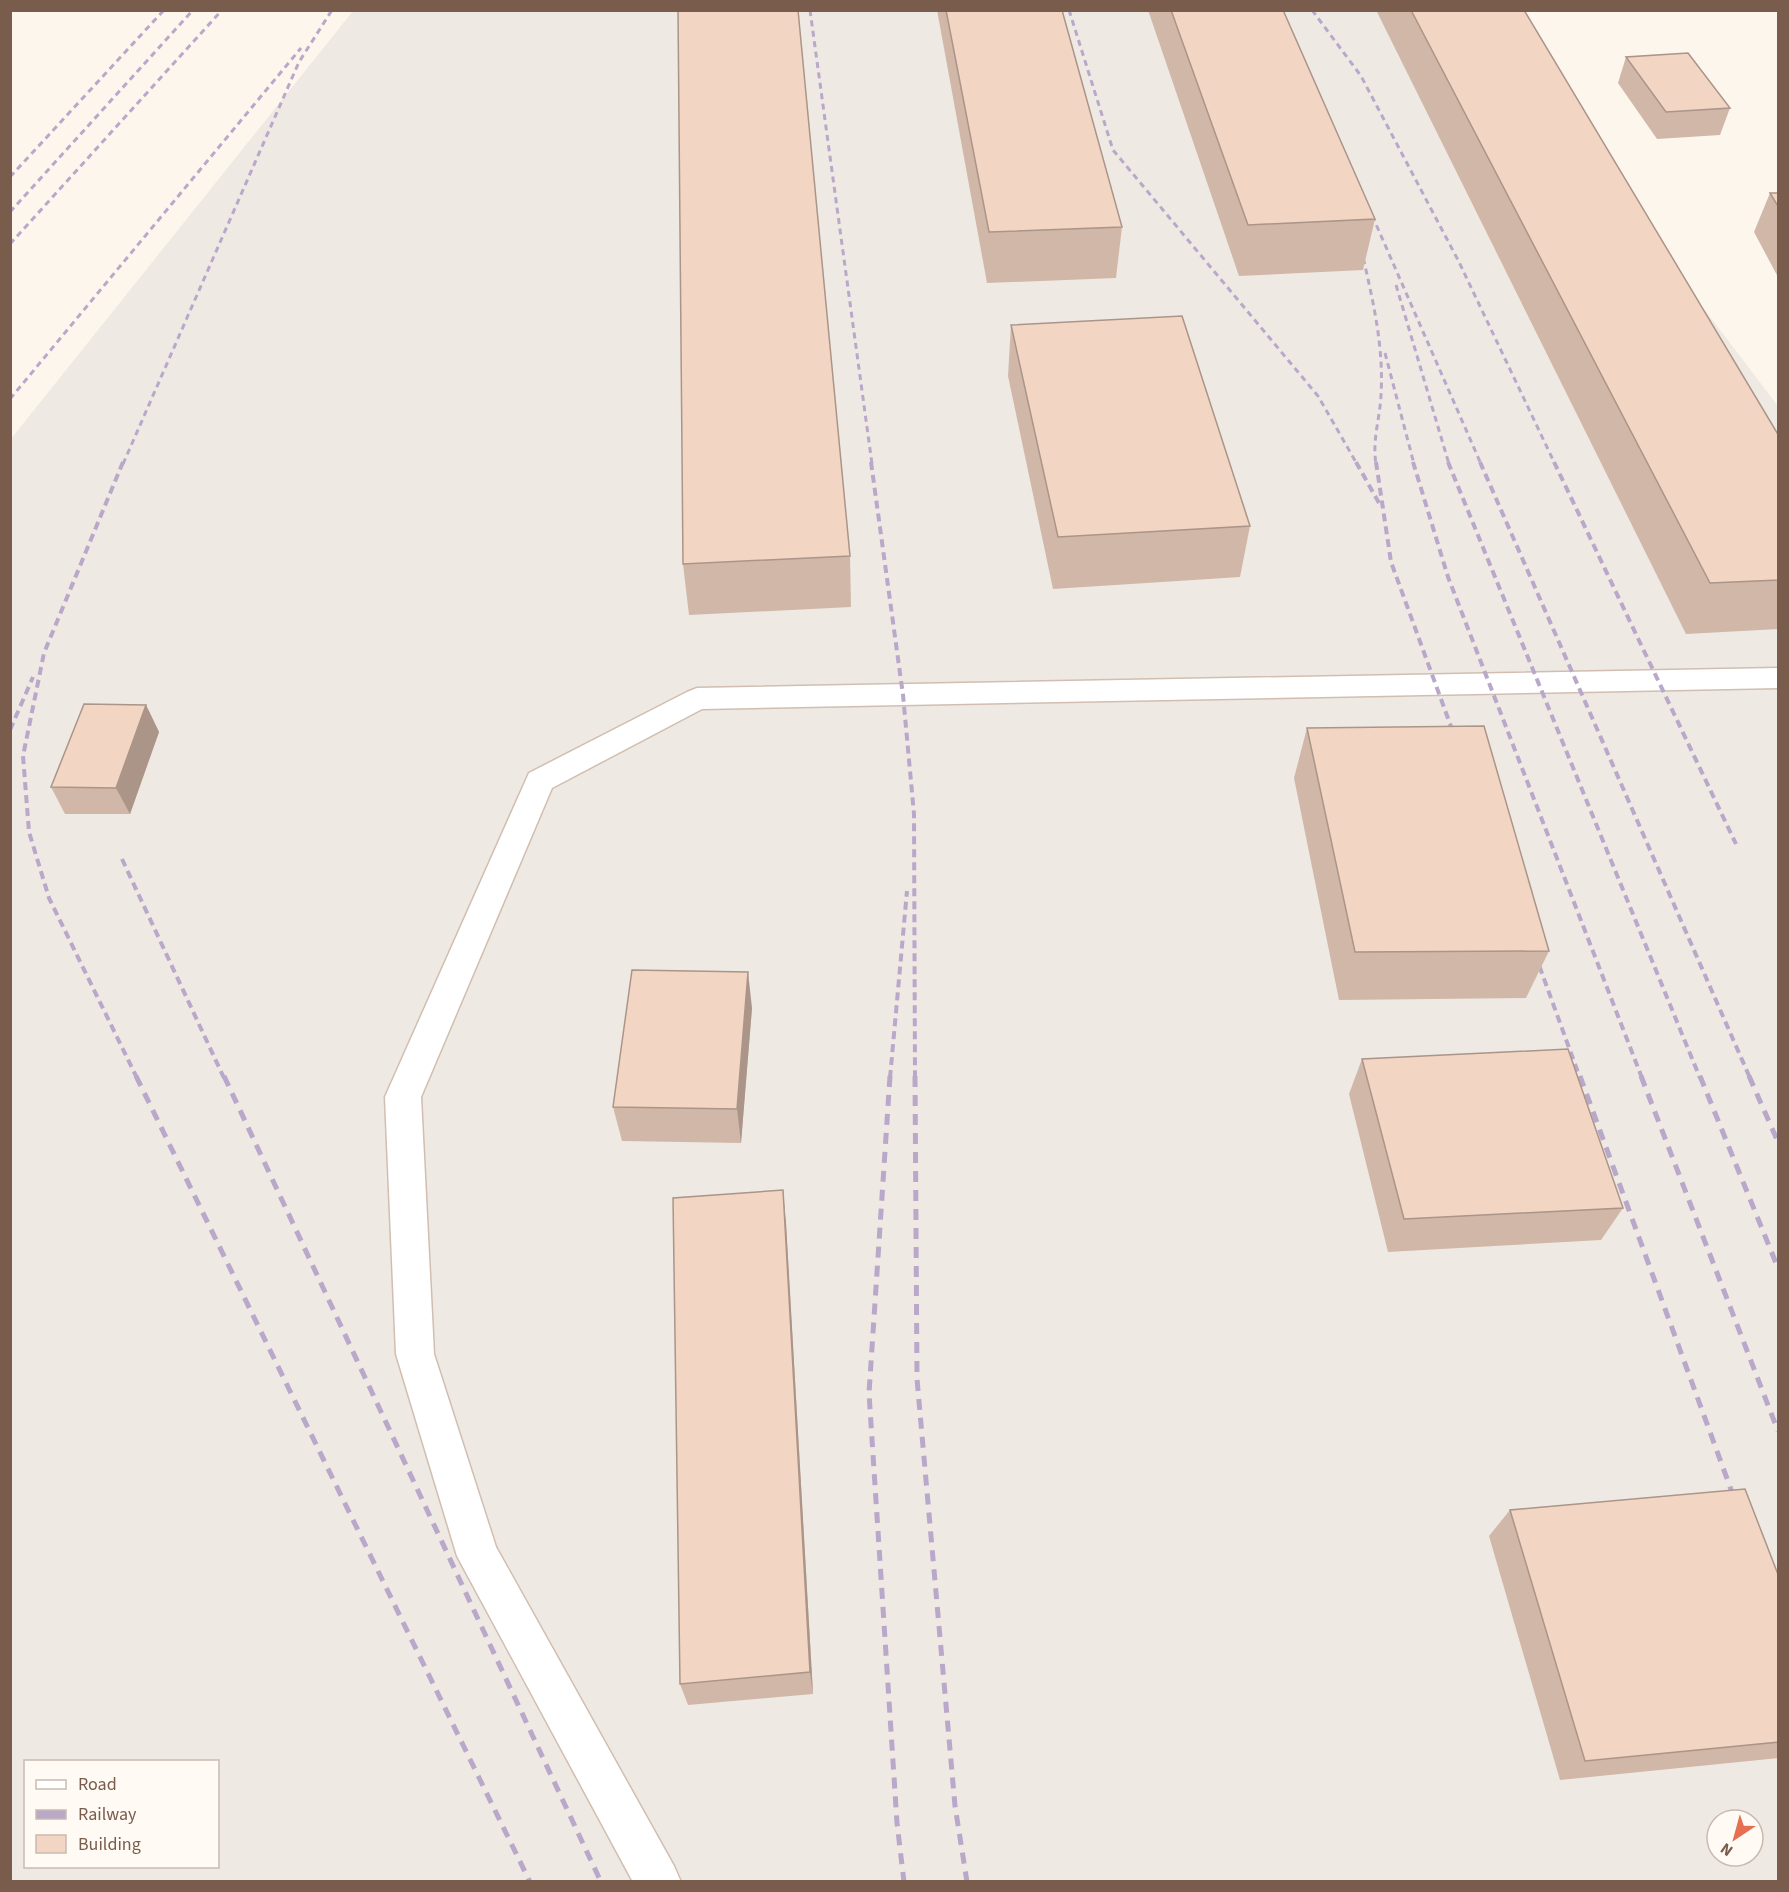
<svg xmlns="http://www.w3.org/2000/svg" width="1789" height="1892" font-family="'Source Sans 3',sans-serif">
	<rect width="100%" height="100%" fill="#fdf6ec"/>
	<!-- industrial -->
	<path fill="#efe9e4" fill-rule="evenodd" d="M353 11H1477L1778 406V1881H11L10 440ZM26 1762H218V1866H26ZM1717 1820H1753V1856H1717Z"/>
	<g fill="none" stroke-linecap="round" stroke-linejoin="round">
		<defs>
			<path id="minor" d="M1778 668V688L702 709 552 788 421 1097 434 1354 496 1547 674 1866 681 1882H633L457 1556 396 1354 385 1097 529 773 687 692 697 688Z"/>
		</defs>
		<!-- minor casing -->
		<use href="#minor" stroke="#d1beb0" stroke-width="3"/>
		<!-- minor -->
		<use href="#minor" fill="#fff" fill-rule="evenodd"/>
		<!-- rail-far2 -->
		<g stroke="#b9a8c9" stroke-width="3" stroke-dasharray="6 4.5" stroke-linecap="butt">
			<path d="M810 10 872 464"/>
			<path d="M1069 10 1113 150 1318 396 1357 464"/>
			<path d="M1312 10 1361 76 1459 262 1555 464"/>
			<path d="M10 177 164 10"/>
			<path d="M1368 206 1481 464"/>
			<path d="M10 212 193 10"/>
			<path d="M10 244 222 10"/>
			<path d="M1361 248C1372 297 1384 344 1381 395 1380 418 1372 440 1376 464"/>
			<path d="M1396 285 1449 464"/>
			<path d="M1385 353 1414 464"/>
			<path d="M10 399 301 48"/>
			<path d="M123 464 299 62 332 10"/>
		</g>
		<!-- rail-far1 -->
		<g stroke="#b9a8c9" stroke-width="4" stroke-dasharray="8 5" stroke-linecap="butt">
			<path d="M123 462 44 653 23 756 29 832 49 898 137 1078"/>
			<path d="M871 462 903 695 914 814 915 1078"/>
			<path d="M1356 462 1379 503"/>
			<path d="M1376 462 1391 562 1457 743"/>
			<path d="M1413 462 1448 577 1642 1078"/>
			<path d="M1448 462 1700 1078"/>
			<path d="M1480 462 1750 1078"/>
			<path d="M1554 462 1736 844"/>
			<path d="M10 730 33 677"/>
			<path d="M122 859 224 1078"/>
			<path d="M1535 954 1580 1078"/>
			<path d="M890 1078 907 891"/>
		</g>
		<!-- rail -->
		<g stroke="#b9a8c9" stroke-width="5" stroke-dasharray="11 8" stroke-linecap="butt">
			<path d="M136 1076 530 1882"/>
			<path d="M224 1076 601 1882"/>
			<path d="M890 1076 869 1393 897 1823 904 1882"/>
			<path d="M915 1076 917 1379 955 1806 967 1882"/>
			<path d="M1580 1076 1737 1506"/>
			<path d="M1641 1076 1778 1431"/>
			<path d="M1700 1076 1778 1268"/>
			<path d="M1749 1076 1778 1142"/>
		</g>
	</g>
	<!-- wall -->
	<g fill="#d1b7a8">
		<path d="M937 10H1062L1122 227 1116 278 987 283Z"/>
		<path d="M1148 10H1283L1375 219 1363 270 1239 276Z"/>
		<path d="M1376 10H1524L1779 436V629L1686 634Z"/>
		<path d="M1626 57 1730 108 1720 135 1657 139 1618 83Z"/>
		<path d="M1770 193H1779V279L1754 232Z"/>
		<path d="M1011 325 1250 526 1240 577 1053 589 1008 376Z"/>
		<path d="M850 556 851 607 689 615 683 564Z"/>
		<path d="M146 705 159 732 130 814H65L51 787Z"/>
		<path d="M1307 728 1549 951 1526 998 1339 1000 1294 778Z"/>
		<path d="M752 1008 741 1143 622 1141 613 1107Z"/>
		<path d="M1362 1059 1623 1208 1601 1240 1388 1252 1349 1094Z"/>
		<path d="M786 1223 813 1694 688 1705 680 1684Z"/>
		<path d="M1510 1510 1779 1577V1758L1560 1780 1489 1536Z"/>
	</g>
	<!-- shaded-wall -->
	<g fill="#aa9588">
		<path d="M146 705 159 732 130 814 116 788Z"/>
		<path d="M748 972 752 1008 741 1143 737 1109Z"/>
		<path d="M783 1190 786 1223 813 1694 810 1672Z"/>
	</g>
	<!-- building -->
	<g fill="#f3d5c3" stroke="#aa9588" stroke-width="1.5">
		<path d="M678 10H798L850 556 683 564Z"/>
		<path d="M946 10H1062L1122 227 989 232Z"/>
		<path d="M1171 10H1283L1375 219 1248 225Z"/>
		<path d="M1411 10H1524L1779 436V580L1710 583Z"/>
		<path d="M1688 53 1730 108 1666 112 1626 57Z"/>
		<path d="M1770 193H1779V208Z"/>
		<path d="M1182 316 1250 526 1058 537 1011 325Z"/>
		<path d="M84 704 146 705 116 788 51 787Z"/>
		<path d="M1484 726 1549 951 1355 952 1307 728Z"/>
		<path d="M632 970 748 972 737 1109 613 1107Z"/>
		<path d="M1568 1049 1623 1208 1404 1219 1362 1059Z"/>
		<path d="M783 1190 810 1672 680 1684 673 1198Z"/>
		<path d="M1745 1489 1779 1577V1742L1585 1761 1510 1510Z"/>
	</g>
	<!-- border -->
	<rect width="1789" height="1892" fill="none" stroke="#7a5c4d" stroke-width="24"/>
	<!-- legend -->
	<rect x="24" y="1760" width="195" height="108" fill="#fffaf3" stroke="#cabbb1" stroke-width="1.5"/>
	<rect x="36" y="1780" width="30" height="9" fill="#ffffff" stroke="#cabbb1" stroke-width="1.5"/>
	<text x="78" y="1790" font-size="18" fill="#7a5c4d">Road</text>
	<rect x="36" y="1810" width="30" height="9" fill="#b9a8c9" stroke="#cabbb1" stroke-width="1.5"/>
	<text x="78" y="1820" font-size="18" fill="#7a5c4d">Railway</text>
	<rect x="36" y="1835" width="30" height="18" fill="#f3d5c3" stroke="#cabbb1" stroke-width="1.5"/>
	<text x="78" y="1850" font-size="18" fill="#7a5c4d">Building</text>
	<!-- north arrow -->
	<g transform="translate(1735 1838) rotate(216)"><circle r="28" fill="#fffaf3" stroke="#cabbb1" stroke-width="1.5"/>
	<path d="M0-4.5L10 22L0 15L-10 22Z" fill="#e76f51"/>
	<text y="-9" font-size="16" font-weight="bold" text-anchor="middle" fill="#7a5c4d">N</text>
	</g>
</svg>
